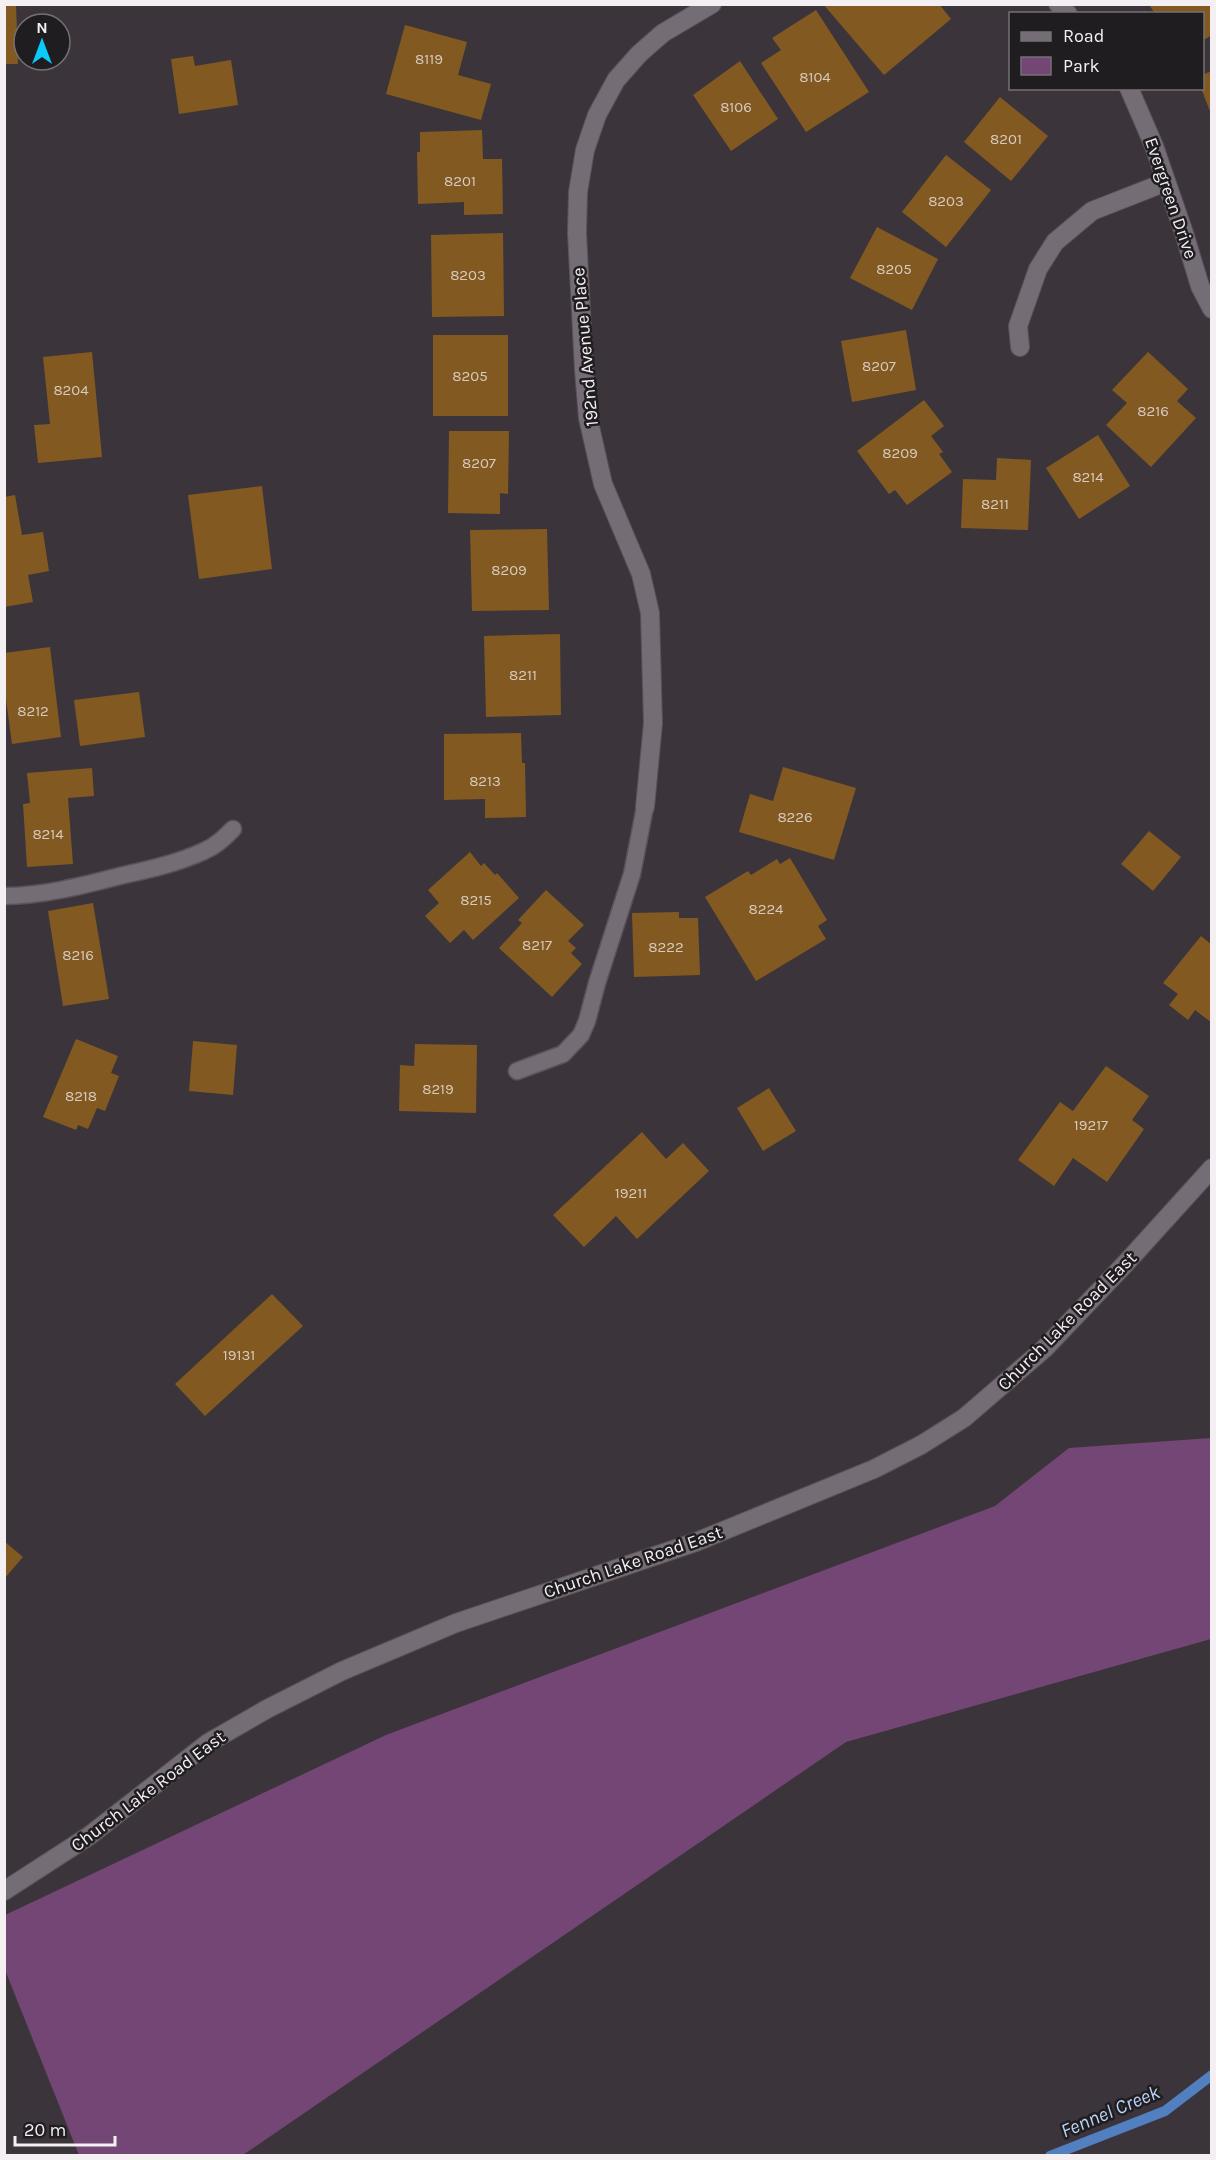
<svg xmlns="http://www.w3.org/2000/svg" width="1216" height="2160" font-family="Karla,sans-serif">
	<rect width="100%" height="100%" fill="#3b353b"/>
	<!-- green -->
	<path fill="#734675" d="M1211 1438V1639L846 1742 243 2155H79L5 1970V1915L386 1735 995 1506 1069 1448Z"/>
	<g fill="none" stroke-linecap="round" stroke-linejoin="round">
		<!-- stream -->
		<path stroke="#517fc0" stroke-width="10" d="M1050 2156 1165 2111 1212 2075"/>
	</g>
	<!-- building -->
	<g fill="#825920">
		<path d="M4 4H16L18 64H4Z"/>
		<path d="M823 4H939L951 19 884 75Z"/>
		<path d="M1153 4H1212V35L1202 41V14H1155L1150 6Z"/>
		<path d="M816 10 869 92 806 132 761 63 781 50 772 38Z"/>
		<path d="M405 25 467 42 458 75 491 84 481 120 386 94Z"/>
		<path d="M193 56 195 66 231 60 238 105 179 114 171 59Z"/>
		<path d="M740 61 778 119 731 151 693 95Z"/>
		<path d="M1212 71V114H1211L1201 88H1202V75Z"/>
		<path d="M1000 97 1048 136 1011 181 964 142Z"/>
		<path d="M482 130 483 159H502L503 214 464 215V202L418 204 417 152H420V132Z"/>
		<path d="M946 155 991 190 946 247 902 212Z"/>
		<path d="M877 227 938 259 912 310 850 278Z"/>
		<path d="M503 233 504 316 432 317 431 235Z"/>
		<path d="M906 330 916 390 852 402 841 341Z"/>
		<rect x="433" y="335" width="75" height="81"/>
		<path d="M92 352 102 457 38 463 34 425 50 424 43 357Z"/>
		<path d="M1148 352 1188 389 1177 401 1196 418 1151 467 1106 425 1127 403 1112 390Z"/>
		<path d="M924 400 944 426 931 436 943 452 939 454 952 472 907 505 895 490 889 494 857 451Z"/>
		<path d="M449 431H509L508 494 500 493V514L448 513Z"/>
		<path d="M1098 435 1130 486 1079 519 1046 468Z"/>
		<path d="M997 458 1031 460 1028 530 961 528 963 479 996 480Z"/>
		<path d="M262 486 272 569 199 579 188 495Z"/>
		<path d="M15 495 22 535 43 532 49 571 28 575 33 602 4 607V497Z"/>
		<path d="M547 529 549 610 472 611 470 530Z"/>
		<path d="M560 634 561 715 486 717 484 636Z"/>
		<path d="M50 647 61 737 12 744 4 685V653Z"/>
		<path d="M139 692 145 737 80 746 74 700Z"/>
		<path d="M521 733 522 763H525L526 817 485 818V799L444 800V734Z"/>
		<path d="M783 767 856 788 834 860 739 832 750 794 773 801Z"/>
		<path d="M92 768 94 796 68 798 73 864 27 867 23 804 30 803 27 773Z"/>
		<path d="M1149 831 1181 857 1153 891 1121 864Z"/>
		<path d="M470 852 481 866 484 863 495 875 497 873 519 898 473 940 464 930 450 943 425 916 439 903 428 890Z"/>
		<path d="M790 858 827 920 818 926 826 939 756 981 705 897 748 871 751 875 777 859 780 864Z"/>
		<path d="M546 890 584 925 568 941 576 948 571 953 582 964 552 997 499 948 522 923 518 920Z"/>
		<path d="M93 903 109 999 63 1006 48 911Z"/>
		<path d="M679 912V918H698L700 975 634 977 632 913Z"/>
		<path d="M1201 936 1212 945V1023L1195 1010 1188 1020 1169 1005 1178 994 1163 983Z"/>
		<path d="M76 1039 118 1056 111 1073 119 1076 105 1111 97 1108 88 1129 78 1125 76 1130 43 1117Z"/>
		<path d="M193 1041 237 1045 233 1095 189 1091Z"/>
		<path d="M415 1044 477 1045 476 1113 399 1111 400 1065 414 1066Z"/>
		<path d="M1106 1066 1149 1096 1132 1120 1144 1129 1107 1182 1073 1158 1054 1186 1018 1160 1060 1102 1073 1111Z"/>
		<path d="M769 1088 796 1131 763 1151 737 1108Z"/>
		<path d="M642 1132 666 1159 683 1143 709 1171 637 1239 616 1216 584 1247 553 1215Z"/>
		<path d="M272 1294 303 1326 205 1416 175 1384Z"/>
		<path d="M4 1541 23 1557 4 1579Z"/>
	</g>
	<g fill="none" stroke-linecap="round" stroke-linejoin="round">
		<defs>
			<g id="lane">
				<path d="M4 896C44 896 85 885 124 875 151 869 178 863 204 851 216 846 224 838 233 829"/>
				<path d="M517 1071 563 1054 581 1035 587 1021 597 983 632 874 645 807"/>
			</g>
			<g id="street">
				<path d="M1058 4 1068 14"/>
				<path d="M1129 88 1154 146 1184 233 1200 286 1212 309"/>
				<path d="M1020 347 1018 326 1038 269 1055 242 1092 211 1166 182"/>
				<path d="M645 807 653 723 650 613 641 574 603 484 588 418 584 370 577 233 578 192 585 150 597 115 616 80 639 54 663 33 712 4"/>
			</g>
			<path id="secondary" d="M4 1891 89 1836 208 1743 267 1709 342 1671 456 1623 696 1542 874 1469 921 1445 964 1418 1044 1349 1126 1263 1212 1168"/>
		</defs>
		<!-- lane casing -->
		<use href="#lane" stroke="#585358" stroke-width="19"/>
		<!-- street casing -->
		<use href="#street" stroke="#585358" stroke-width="20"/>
		<!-- secondary casing -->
		<use href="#secondary" stroke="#585358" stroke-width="20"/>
		<!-- lane -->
		<use href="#lane" stroke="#756d75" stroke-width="16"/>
		<!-- street -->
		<use href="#street" stroke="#756d75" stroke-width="18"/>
		<!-- secondary -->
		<use href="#secondary" stroke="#756d75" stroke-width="18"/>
	</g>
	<g text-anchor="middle" stroke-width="5" stroke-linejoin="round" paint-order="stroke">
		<!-- number labels -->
		<g font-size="15" fill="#d7cabe">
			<text x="429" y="64">8119</text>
			<text x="815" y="82">8104</text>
			<text x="736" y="112">8106</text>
			<text x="1006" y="144">8201</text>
			<text x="460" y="186">8201</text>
			<text x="946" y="206">8203</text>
			<text x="894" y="274">8205</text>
			<text x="468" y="280">8203</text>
			<text x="879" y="371">8207</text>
			<text x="470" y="381">8205</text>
			<text x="71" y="395">8204</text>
			<text x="1153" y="416">8216</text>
			<text x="900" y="458">8209</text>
			<text x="479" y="468">8207</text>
			<text x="1088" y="482">8214</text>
			<text x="995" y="509">8211</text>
			<text x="509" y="575">8209</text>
			<text x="523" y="680">8211</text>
			<text x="33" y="716">8212</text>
			<text x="485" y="786">8213</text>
			<text x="795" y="822">8226</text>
			<text x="48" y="839">8214</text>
			<text x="476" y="905">8215</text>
			<text x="766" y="914">8224</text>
			<text x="537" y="950">8217</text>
			<text x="666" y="952">8222</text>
			<text x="78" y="960">8216</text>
			<text x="438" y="1094">8219</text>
			<text x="81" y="1101">8218</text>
			<text x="1091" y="1130">19217</text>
			<text x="631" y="1198">19211</text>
			<text x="239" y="1360">19131</text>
		</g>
		<!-- street labels -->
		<g font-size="18" fill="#f3eff3" stroke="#201d20">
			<text transform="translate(1171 198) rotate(71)" y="6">Evergreen Drive</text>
			<text transform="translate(585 347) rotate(-95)" y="6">192nd Avenue Place</text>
			<text transform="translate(1067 1321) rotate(-45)" y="6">Church Lake Road East</text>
			<text transform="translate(633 1562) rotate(-19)" y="6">Church Lake Road East</text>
			<text transform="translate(148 1791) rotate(-37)" y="6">Church Lake Road East</text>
		</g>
		<!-- water labels -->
		<g font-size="20" font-style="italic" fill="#bbd4f8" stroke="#201d20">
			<text transform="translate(1110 2111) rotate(-23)" y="7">Fennel Creek</text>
		</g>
	</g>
	<!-- border -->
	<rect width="1216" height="2160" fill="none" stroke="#f3eff3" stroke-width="12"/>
	<!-- legend -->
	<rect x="1009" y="12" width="195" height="78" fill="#201d20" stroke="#747174" stroke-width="1.5"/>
	<rect x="1021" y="32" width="30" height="9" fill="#756d75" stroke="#747174" stroke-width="1.5"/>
	<text x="1063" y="42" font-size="18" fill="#f3eff3">Road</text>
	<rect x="1021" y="57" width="30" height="18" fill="#734675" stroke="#747174" stroke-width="1.5"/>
	<text x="1063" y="72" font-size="18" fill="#f3eff3">Park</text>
	<!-- north arrow -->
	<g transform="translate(42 42)"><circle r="28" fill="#201d20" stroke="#747174" stroke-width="1.5"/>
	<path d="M0-4.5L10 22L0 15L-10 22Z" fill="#0acafa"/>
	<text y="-9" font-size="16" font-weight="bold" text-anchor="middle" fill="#f3eff3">N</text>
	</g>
	<!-- scale -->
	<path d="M15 2136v9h100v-9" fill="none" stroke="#f3eff3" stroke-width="3"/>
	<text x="24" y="2136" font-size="18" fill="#f3eff3" stroke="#201d20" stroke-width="4.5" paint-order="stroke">20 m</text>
</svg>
